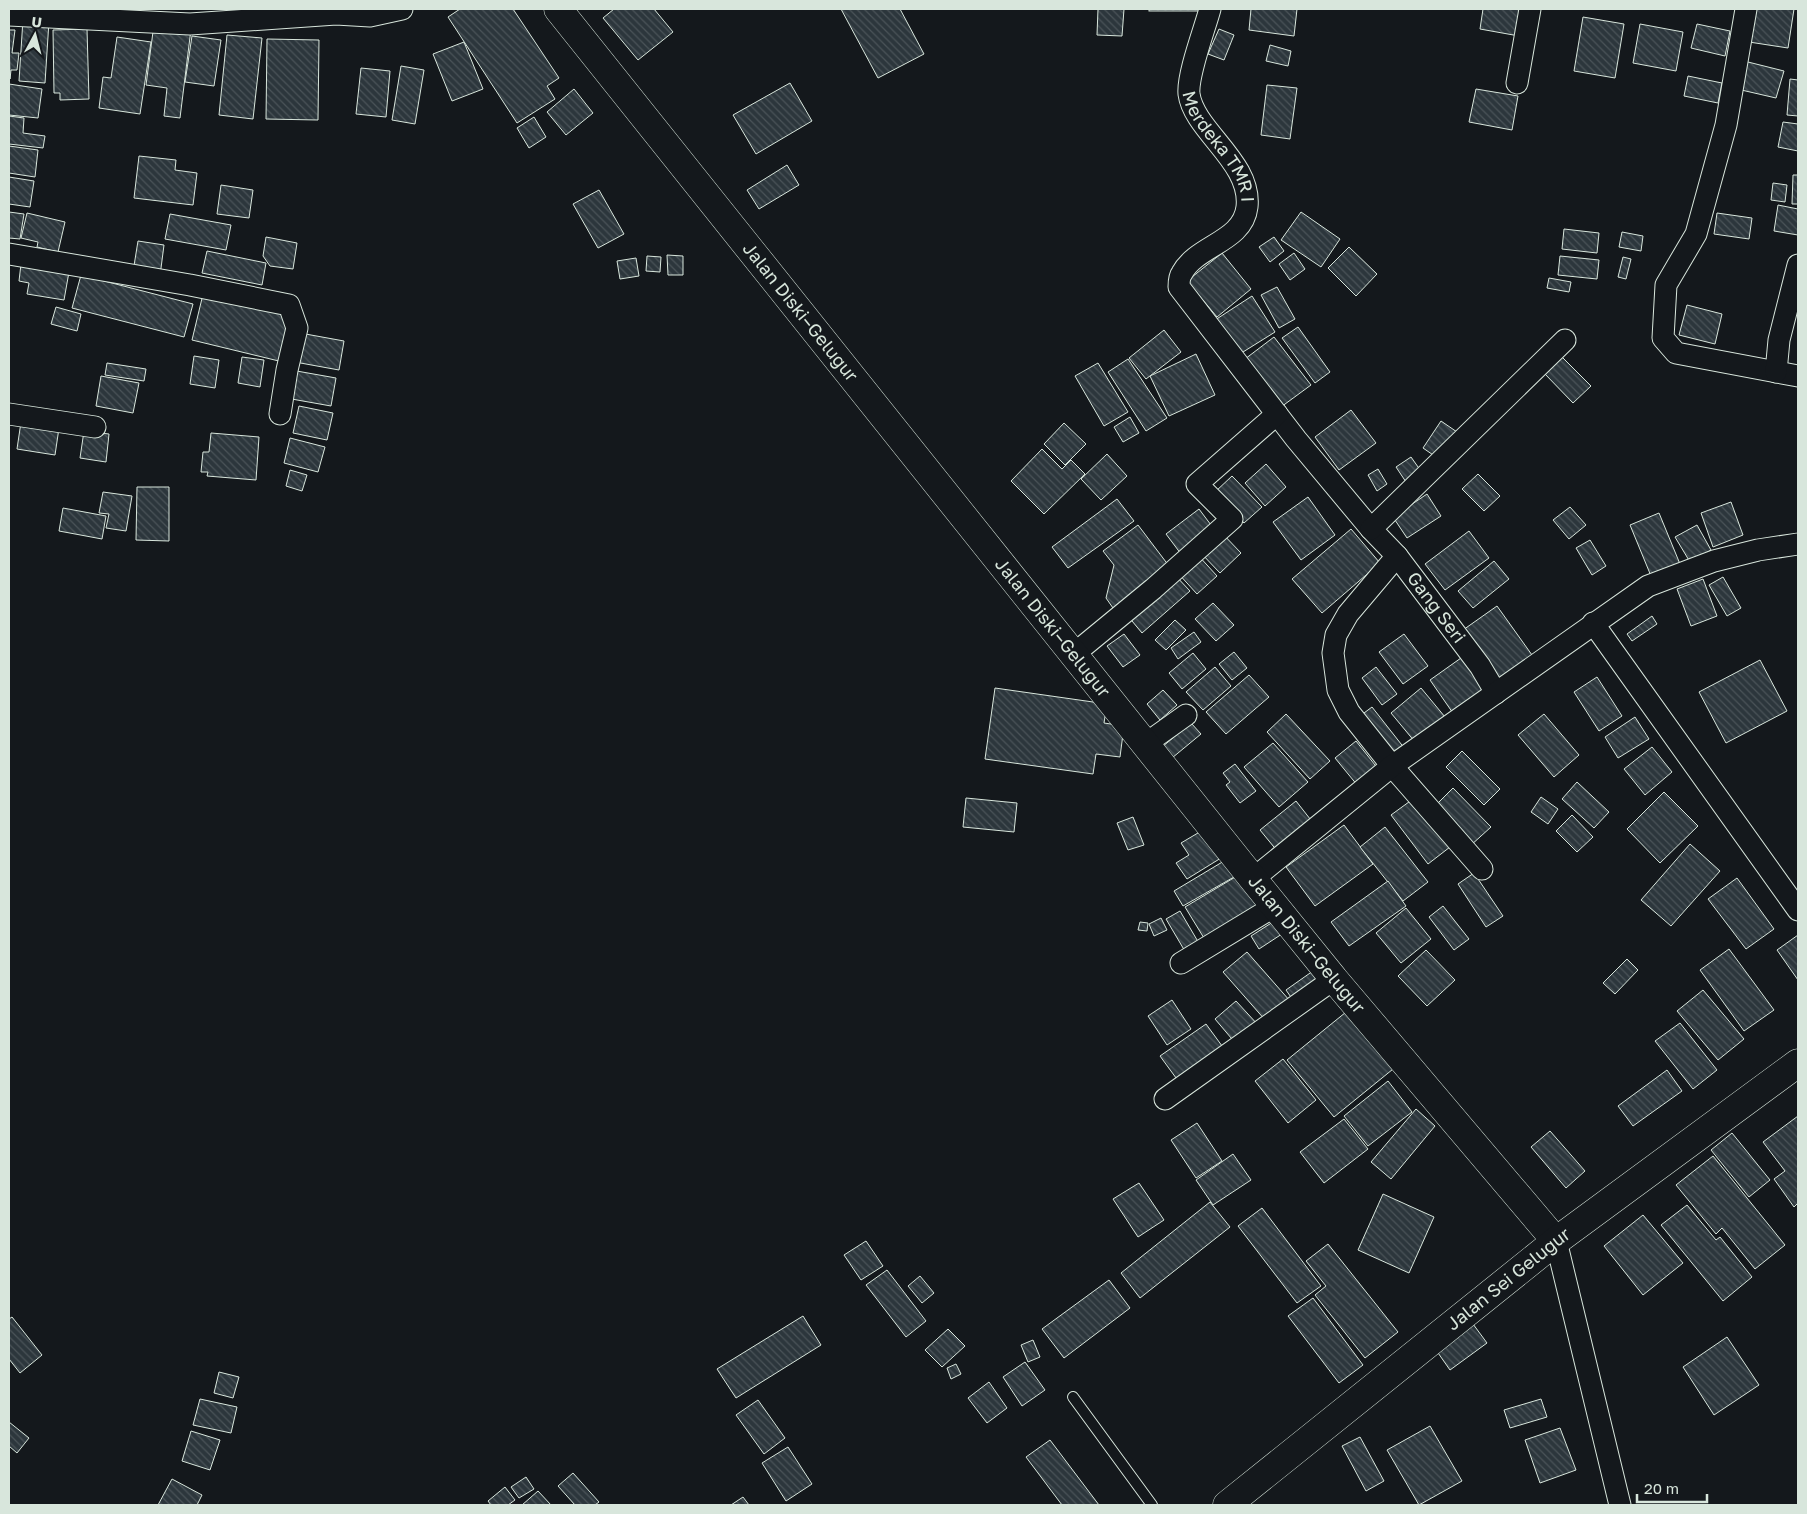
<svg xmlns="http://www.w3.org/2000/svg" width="1807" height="1514" font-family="'Golos Text',sans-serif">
	<defs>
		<pattern id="building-back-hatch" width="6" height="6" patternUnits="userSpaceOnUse" patternTransform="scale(1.25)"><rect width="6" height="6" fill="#2c363c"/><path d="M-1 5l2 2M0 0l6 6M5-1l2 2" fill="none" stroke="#4a5358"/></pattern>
	</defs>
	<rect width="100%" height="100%" fill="#14181c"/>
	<!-- building -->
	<g fill="url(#building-back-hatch)" stroke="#d8e6dc">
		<path d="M460 9H513L559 78 547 86 555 99 517 123 448 17Z"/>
		<path d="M614 9H654L673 32 638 60 603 18Z"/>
		<path d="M841 9H900L924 54 878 78Z"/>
		<path d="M1098 9H1124L1122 36 1097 35Z"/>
		<rect x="1149" y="9" width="51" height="2"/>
		<path d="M1251 9H1297L1294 36 1249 30Z"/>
		<path d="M1483 9H1523L1519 36 1480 29Z"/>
		<path d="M1755 9H1794L1788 48 1749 42Z"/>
		<path d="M1583 17 1624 24 1615 78 1574 71Z"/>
		<path d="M23 19 49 21 45 83 19 81Z"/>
		<path d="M154 24 191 29 180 118 164 116 167 88 146 85Z"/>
		<path d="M1640 24 1683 32 1676 71 1633 63Z"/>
		<path d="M1697 24 1730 31 1725 56 1691 48Z"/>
		<path d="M87 29 89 99 60 100V93H54L53 30Z"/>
		<path d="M1219 29 1234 35 1224 60 1208 54Z"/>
		<path d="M9 30H15L12 53H19L17 70H11L10 79Z"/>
		<path d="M227 35 262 38 253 119 219 115Z"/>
		<path d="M192 36 221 40 214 86 185 82Z"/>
		<path d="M117 37 151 42 140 114 99 108 103 77 111 78Z"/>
		<path d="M267 39 319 40 318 120 266 119Z"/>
		<path d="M464 42 483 89 452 101 433 54Z"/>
		<path d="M1270 45 1291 51 1288 66 1266 61Z"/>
		<path d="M1744 61 1784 71 1776 98 1737 89Z"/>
		<path d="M401 66 424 70 415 124 392 120Z"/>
		<path d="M361 68 390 71 386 117 356 114Z"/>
		<path d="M1688 76 1722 83 1718 103 1684 96Z"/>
		<path d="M1790 79 1798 80V116L1787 115Z"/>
		<path d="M790 83 812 121 756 154 733 115Z"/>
		<path d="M9 84 42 89 38 118 9 115Z"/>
		<path d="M1267 85 1297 88 1290 139 1261 135Z"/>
		<path d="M574 89 593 113 566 135 547 112Z"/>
		<path d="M1476 89 1518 96 1512 130 1469 122Z"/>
		<path d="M9 116 24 118 23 133 45 136 43 148 9 144Z"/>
		<path d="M534 117 546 137 529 148 517 128Z"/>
		<path d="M1783 122 1798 124V151L1778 147Z"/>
		<path d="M9 146 38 150 35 177 9 173Z"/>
		<path d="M139 156 176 160 175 170 197 173 193 205 134 198Z"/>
		<path d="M787 165 799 185 759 209 747 190Z"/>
		<path d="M1793 175H1798V204H1792Z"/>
		<path d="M9 177 34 181 30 207 9 204Z"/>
		<path d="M1773 183 1787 185 1785 202 1771 200Z"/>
		<path d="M221 185 253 190 249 218 217 214Z"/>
		<path d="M599 190 624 234 598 248 573 204Z"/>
		<path d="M1778 205 1798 209V235L1774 231Z"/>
		<path d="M9 212 24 214 20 239 9 238Z"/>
		<path d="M1301 212 1340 239 1321 267 1281 240Z"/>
		<path d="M27 213 65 222 58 252 37 247 38 242 21 238Z"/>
		<path d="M1717 213 1752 218 1749 239 1714 234Z"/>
		<path d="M170 214 231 225 226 250 165 239Z"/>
		<path d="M1564 229 1599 233 1597 253 1562 249Z"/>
		<path d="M1622 232 1643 236 1641 251 1619 247Z"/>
		<path d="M266 237 297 243 293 269 270 266 263 256Z"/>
		<path d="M1274 237 1284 251 1270 262 1259 247Z"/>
		<path d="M138 241 164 245 160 276 133 272Z"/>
		<path d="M1349 247 1377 274 1356 296 1328 268Z"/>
		<path d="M207 251 266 263 262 285 202 273Z"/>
		<path d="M1222 253 1251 289 1217 317 1187 281Z"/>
		<path d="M1294 253 1305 269 1290 280 1279 264Z"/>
		<path d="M667 255 683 256V275H668Z"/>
		<path d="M647 256 661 257 660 272 646 271Z"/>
		<path d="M1560 256 1599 260 1597 279 1558 275Z"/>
		<path d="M1623 257 1631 259 1626 279 1618 277Z"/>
		<path d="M636 258 639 276 620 279 617 261Z"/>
		<path d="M21 264 69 272 64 300 27 294 29 283 19 281Z"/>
		<path d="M81 275 193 304 184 337 72 308Z"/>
		<path d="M1549 278 1571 282 1569 292 1547 288Z"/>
		<path d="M1277 287 1295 319 1279 328 1261 295Z"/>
		<path d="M204 290 280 310 292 327 283 362 192 340Z"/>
		<path d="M1252 296 1275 332 1235 357 1212 322Z"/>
		<path d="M1687 305 1722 314 1715 344 1679 335Z"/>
		<path d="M56 307 81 314 77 331 51 324Z"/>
		<path d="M1298 327 1330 372 1315 383 1282 338Z"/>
		<path d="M1164 330 1181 352 1146 379 1129 358Z"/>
		<path d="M300 333 344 341 339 370 295 362Z"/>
		<path d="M1274 337 1311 385 1281 407 1245 359Z"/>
		<path d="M1196 354 1215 395 1169 416 1150 376Z"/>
		<path d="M194 356 219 360 215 388 190 384Z"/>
		<path d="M1561 356 1591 386 1573 403 1544 373Z"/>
		<path d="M242 357 264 360 260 387 238 383Z"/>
		<path d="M1128 359 1167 418 1146 431 1108 372Z"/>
		<path d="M107 363 146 369 144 381 105 375Z"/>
		<path d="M1098 363 1128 412 1104 426 1075 376Z"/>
		<path d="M291 370 336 378 331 406 286 398Z"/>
		<path d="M101 376 139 383 133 413 96 406Z"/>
		<path d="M299 406 333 413 327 440 293 433Z"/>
		<path d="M1351 410 1376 443 1339 470 1315 437Z"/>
		<path d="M1130 417 1139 433 1123 442 1114 427Z"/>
		<path d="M1441 421 1457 432 1439 459 1423 448Z"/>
		<path d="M21 422 59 428 55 455 17 449Z"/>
		<path d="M1064 423 1086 444 1065 465 1044 444Z"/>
		<path d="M84 431 109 434 106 462 80 458Z"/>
		<path d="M211 433 259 437 256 480 207 476 208 472H201L203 452H209Z"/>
		<path d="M290 438 325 447 318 472 284 463Z"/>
		<path d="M1042 449 1062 469 1071 460 1085 474 1044 514 1011 481Z"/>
		<path d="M1107 454 1127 476 1101 500 1081 479Z"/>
		<path d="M1411 457 1423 474 1408 485 1396 467Z"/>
		<path d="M1266 464 1286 487 1265 506 1245 483Z"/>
		<path d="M1378 469 1387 484 1377 491 1368 475Z"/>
		<path d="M290 470 307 475 302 491 286 486Z"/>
		<path d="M1478 474 1500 496 1484 511 1462 489Z"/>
		<path d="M1232 476 1262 507 1244 523 1215 492Z"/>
		<path d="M137 487H169V541L136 540Z"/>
		<path d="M103 492 132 496 126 531 106 528 109 514 99 513Z"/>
		<path d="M1427 494 1441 516 1407 538 1393 517Z"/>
		<path d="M1308 497 1335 535 1301 560 1273 522Z"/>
		<path d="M1117 499 1134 521 1068 568 1052 547Z"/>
		<path d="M1731 502 1743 535 1713 547 1701 513Z"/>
		<path d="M1570 507 1586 525 1569 539 1553 520Z"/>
		<path d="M63 508 106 516 102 539 59 531Z"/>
		<path d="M1199 509 1214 529 1181 554 1166 534Z"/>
		<path d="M1659 513 1680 564 1651 576 1630 525Z"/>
		<path d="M1138 525 1169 566 1113 608 1106 598 1114 565 1103 551Z"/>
		<path d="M1697 525 1711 550 1690 562 1675 537Z"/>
		<path d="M1351 529 1380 563 1322 613 1292 579Z"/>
		<path d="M1220 531 1241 553 1220 573 1199 551Z"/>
		<path d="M1469 531 1489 558 1445 590 1425 564Z"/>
		<path d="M1590 540 1606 566 1592 575 1576 548Z"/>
		<path d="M1197 554 1217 576 1197 594 1177 572Z"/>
		<path d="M1494 561 1509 579 1473 608 1458 591Z"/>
		<path d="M1174 574 1190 591 1142 633 1127 615Z"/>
		<path d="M1723 577 1741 608 1727 616 1709 585Z"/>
		<path d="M1703 579 1717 616 1691 626 1677 589Z"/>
		<path d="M1213 603 1234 625 1216 641 1195 619Z"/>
		<path d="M1497 606 1537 662 1503 686 1463 630Z"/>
		<path d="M1652 616 1657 624 1632 641 1627 634Z"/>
		<path d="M1175 620 1186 630 1166 650 1155 640Z"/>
		<path d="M1194 632 1201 642 1178 659 1171 648Z"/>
		<path d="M1124 634 1140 655 1123 667 1107 646Z"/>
		<path d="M1404 634 1428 666 1403 684 1379 652Z"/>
		<path d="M1234 652 1247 668 1232 680 1219 664Z"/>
		<path d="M1193 653 1206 669 1182 689 1169 673Z"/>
		<path d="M1461 658 1487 693 1455 716 1430 680Z"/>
		<path d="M1760 660 1787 711 1726 743 1699 692Z"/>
		<path d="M1215 667 1231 686 1203 710 1186 692Z"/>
		<path d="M1376 667 1397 694 1382 705 1362 678Z"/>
		<path d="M1249 675 1269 697 1226 734 1206 712Z"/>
		<path d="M1597 677 1622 716 1599 731 1574 692Z"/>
		<path d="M995 688 1107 704 1104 723 1124 726 1120 757 1096 754 1093 774 985 759Z"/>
		<path d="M1421 688 1445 717 1415 742 1391 713Z"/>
		<path d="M1163 690 1177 705 1160 720 1147 704Z"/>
		<path d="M1372 707 1405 749 1389 761 1356 719Z"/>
		<path d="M1286 714 1330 761 1310 779 1267 732Z"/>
		<path d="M1544 714 1579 755 1554 777 1518 735Z"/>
		<path d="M1635 717 1649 739 1618 758 1605 737Z"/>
		<path d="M1191 723 1201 734 1172 758 1162 747Z"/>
		<path d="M1356 741 1379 770 1358 786 1335 758Z"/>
		<path d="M1273 743 1308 782 1279 807 1244 767Z"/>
		<path d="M1652 747 1672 772 1645 795 1624 769Z"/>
		<path d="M1462 751 1500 789 1484 805 1446 767Z"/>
		<path d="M1235 764 1256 791 1240 803 1226 785 1230 782 1223 773Z"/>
		<path d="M1577 782 1609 812 1594 828 1562 799Z"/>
		<path d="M1453 788 1491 827 1470 846 1433 808Z"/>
		<path d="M1664 792 1698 826 1660 863 1627 829Z"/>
		<path d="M1541 797 1558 809 1548 824 1531 812Z"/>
		<path d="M966 798 1017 803 1014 832 963 827Z"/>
		<path d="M1413 799 1450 847 1428 864 1391 815Z"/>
		<path d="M1296 801 1314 824 1278 852 1260 830Z"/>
		<path d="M1572 815 1593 837 1577 852 1556 831Z"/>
		<path d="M1133 817 1144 845 1128 850 1117 823Z"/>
		<path d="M1344 825 1373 864 1315 906 1286 867Z"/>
		<path d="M1385 827 1428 882 1403 901 1360 847Z"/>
		<path d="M1203 830 1221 858 1187 879 1176 863 1189 855 1181 843Z"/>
		<path d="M1690 844 1720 871 1671 926 1641 900Z"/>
		<path d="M1224 861 1234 877 1183 906 1174 891Z"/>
		<path d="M1242 873 1264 909 1207 943 1185 907Z"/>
		<path d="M1474 873 1503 916 1486 927 1458 884Z"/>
		<path d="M1737 878 1774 929 1746 949 1708 899Z"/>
		<path d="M1388 881 1406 906 1349 946 1331 922Z"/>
		<path d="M1443 906 1469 939 1454 950 1429 917Z"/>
		<path d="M1406 908 1431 939 1401 963 1376 933Z"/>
		<path d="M1180 911 1200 945 1186 953 1166 919Z"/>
		<path d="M1161 918 1167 930 1154 936 1149 924Z"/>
		<path d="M1276 920 1285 932 1259 949 1251 936Z"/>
		<path d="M1140 922 1148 923 1147 931 1138 930Z"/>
		<path d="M1798 935V980L1777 950Z"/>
		<path d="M1729 949 1774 1010 1744 1031 1700 970Z"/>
		<path d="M1426 950 1455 980 1427 1006 1398 976Z"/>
		<path d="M1247 952 1290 1001 1266 1021 1223 972Z"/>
		<path d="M1627 959 1638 970 1615 994 1603 983Z"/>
		<path d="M1320 966 1329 979 1295 1003 1286 990Z"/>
		<path d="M1703 990 1744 1039 1718 1060 1677 1011Z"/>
		<path d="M1172 1000 1191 1029 1167 1045 1148 1016Z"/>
		<path d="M1236 1001 1259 1026 1237 1045 1215 1019Z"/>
		<path d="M1351 1008 1398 1065 1334 1117 1287 1060Z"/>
		<path d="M1680 1023 1717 1070 1693 1089 1655 1041Z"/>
		<path d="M1206 1024 1225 1050 1179 1082 1160 1056Z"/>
		<path d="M1283 1059 1316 1100 1288 1123 1255 1081Z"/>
		<path d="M1667 1070 1682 1091 1633 1126 1618 1106Z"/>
		<path d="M1388 1081 1412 1112 1368 1146 1344 1116Z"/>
		<path d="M1416 1109 1435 1126 1391 1179 1371 1162Z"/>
		<path d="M1798 1116V1203L1794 1207 1774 1179 1785 1171 1763 1142Z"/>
		<path d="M1344 1119 1368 1149 1324 1183 1300 1152Z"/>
		<path d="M1197 1123 1222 1161 1196 1178 1171 1140Z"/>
		<path d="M1550 1131 1585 1171 1566 1188 1531 1147Z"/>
		<path d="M1732 1133 1770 1180 1749 1197 1711 1150Z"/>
		<path d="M1233 1154 1251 1180 1213 1205 1196 1180Z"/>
		<path d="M1713 1156 1785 1245 1755 1269 1722 1228 1716 1234 1676 1185Z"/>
		<path d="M1139 1183 1164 1220 1138 1237 1113 1199Z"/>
		<path d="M1383 1194 1434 1217 1409 1273 1358 1250Z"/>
		<path d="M1210 1202 1230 1227 1140 1298 1121 1273Z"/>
		<path d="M1687 1205 1716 1240 1720 1237 1752 1277 1723 1301 1661 1225Z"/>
		<path d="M1262 1208 1321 1286 1297 1303 1238 1226Z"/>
		<path d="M1643 1215 1683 1263 1643 1295 1604 1246Z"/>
		<path d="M866 1241 883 1266 861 1280 844 1255Z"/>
		<path d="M1328 1244 1398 1332 1365 1358 1315 1295 1326 1286 1306 1261Z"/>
		<path d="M887 1270 926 1321 906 1337 866 1285Z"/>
		<path d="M920 1276 934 1293 922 1303 908 1286Z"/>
		<path d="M1109 1280 1130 1308 1064 1358 1042 1329Z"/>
		<path d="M1313 1298 1363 1365 1339 1383 1288 1316Z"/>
		<path d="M803 1316 821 1345 736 1398 717 1369Z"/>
		<path d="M12 1317 42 1355 20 1373 9 1359V1319Z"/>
		<path d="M1473 1324 1487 1343 1450 1370 1436 1350Z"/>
		<path d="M948 1329 965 1346 942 1367 925 1350Z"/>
		<path d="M1727 1337 1759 1385 1714 1415 1683 1367Z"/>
		<path d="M1033 1340 1040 1357 1028 1362 1021 1345Z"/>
		<path d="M1025 1362 1045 1390 1022 1406 1003 1377Z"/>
		<path d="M956 1364 961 1374 951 1379 947 1368Z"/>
		<path d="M219 1372 239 1377 233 1398 214 1393Z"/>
		<path d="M989 1382 1007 1408 987 1423 968 1398Z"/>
		<path d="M200 1399 237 1407 231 1433 193 1425Z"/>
		<path d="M1541 1399 1547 1417 1510 1428 1504 1410Z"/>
		<path d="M758 1400 785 1438 764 1454 736 1415Z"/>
		<path d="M9 1422 29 1438 17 1453 9 1446Z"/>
		<path d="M1430 1426 1462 1481 1419 1505 1387 1450Z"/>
		<path d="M1560 1428 1576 1470 1540 1483 1525 1440Z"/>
		<path d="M191 1431 220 1440 210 1470 182 1461Z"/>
		<path d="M1360 1437 1384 1481 1366 1491 1342 1446Z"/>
		<path d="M1050 1440 1099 1505H1062L1026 1457Z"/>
		<path d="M788 1447 812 1484 786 1501 762 1463Z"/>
		<path d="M573 1473 599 1502 595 1505H575L558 1486Z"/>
		<path d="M526 1477 534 1489 519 1498 511 1487Z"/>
		<path d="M172 1479 202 1495 197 1505H158Z"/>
		<path d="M505 1487 515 1500 508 1505H491L488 1501Z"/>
		<path d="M538 1491 551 1505H522Z"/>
		<path d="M743 1497 749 1505H731Z"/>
	</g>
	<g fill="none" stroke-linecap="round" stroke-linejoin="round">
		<defs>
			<path id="lane" d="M1073 1397 1152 1505"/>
			<g id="street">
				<path id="s1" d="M1210 9C1205 28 1187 75 1189 94 1194 131 1252 162 1247 207 1243 242 1197 245 1182 273 1179 277 1179 283 1179 287L1296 439 1371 529 1397 556 1480 666 1496 693"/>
				<path d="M1746 9 1726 125 1696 234 1666 285 1663 338 1676 353 1798 376"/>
				<path d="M9 15 190 24 336 14 370 16 402 9"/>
				<path d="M1517 83 1530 9"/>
				<path d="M9 254 190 285 289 305 297 328 287 370 280 414"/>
				<path d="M1776 372 1779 340 1798 265"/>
				<path d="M9 414 95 427"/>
				<path d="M1371 529 1565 340"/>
				<path d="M1397 556 1348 614 1336 635 1333 653 1338 690 1349 712 1392 766 1482 869"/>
				<path d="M1593 623 1798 910"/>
				<path d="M1074 654 1153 589 1232 519 1197 484 1277 414"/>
				<path d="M1144 745 1186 715"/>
				<path d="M1253 879 1392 766 1648 586 1714 561 1758 550 1798 544"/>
				<path d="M1181 963 1275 906"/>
				<path d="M1165 1099 1334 979"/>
				<path d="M1556 1241 1620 1505"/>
			</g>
			<g id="secondary">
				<path id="s2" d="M558 9 1253 879 1334 979 1556 1241"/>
				<path id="s3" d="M1227 1505 1556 1241 1798 1063"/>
			</g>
		</defs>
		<!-- lane casing -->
		<use href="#lane" stroke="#d8e6dc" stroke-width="12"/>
		<!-- street casing -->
		<use href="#street" stroke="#d8e6dc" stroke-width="23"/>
		<!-- secondary casing -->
		<use href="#secondary" stroke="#d8e6dc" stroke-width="29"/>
		<!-- lane -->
		<use href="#lane" stroke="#14181c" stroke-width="10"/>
		<!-- street -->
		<use href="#street" stroke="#14181c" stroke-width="21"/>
		<!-- secondary -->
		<use href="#secondary" stroke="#14181c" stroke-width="28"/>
	</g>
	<g text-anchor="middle" stroke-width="4" stroke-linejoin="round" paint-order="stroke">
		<!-- street labels -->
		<g font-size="18" fill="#d8e6dc" stroke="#14181c">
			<text dy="6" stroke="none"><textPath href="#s1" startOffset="149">Merdeka TMR I</textPath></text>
			<text dy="6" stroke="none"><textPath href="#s2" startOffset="388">Jalan Diski–Gelugur</textPath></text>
			<text dy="6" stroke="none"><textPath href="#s1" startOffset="739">Gang Seri</textPath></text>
			<text dy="6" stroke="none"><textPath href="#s2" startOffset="792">Jalan Diski–Gelugur</textPath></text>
			<text dy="6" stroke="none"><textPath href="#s2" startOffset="1198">Jalan Diski–Gelugur</textPath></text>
			<text dy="6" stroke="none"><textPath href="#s3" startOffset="361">Jalan Sei Gelugur</textPath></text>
		</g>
	</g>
	<!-- border -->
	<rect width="1807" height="1514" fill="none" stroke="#d8e6dc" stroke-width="20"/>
	<!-- north arrow -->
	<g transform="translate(35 35) rotate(7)" stroke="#14181c" stroke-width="4" paint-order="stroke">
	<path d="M0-4L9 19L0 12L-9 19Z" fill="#d8e6dc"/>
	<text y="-8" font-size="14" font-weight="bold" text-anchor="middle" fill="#d8e6dc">U</text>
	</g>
	<!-- scale -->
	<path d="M1637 1494v8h70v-8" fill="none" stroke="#d8e6dc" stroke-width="2.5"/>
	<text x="1644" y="1494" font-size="15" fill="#d8e6dc" stroke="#14181c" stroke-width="4" paint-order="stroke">20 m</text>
</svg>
